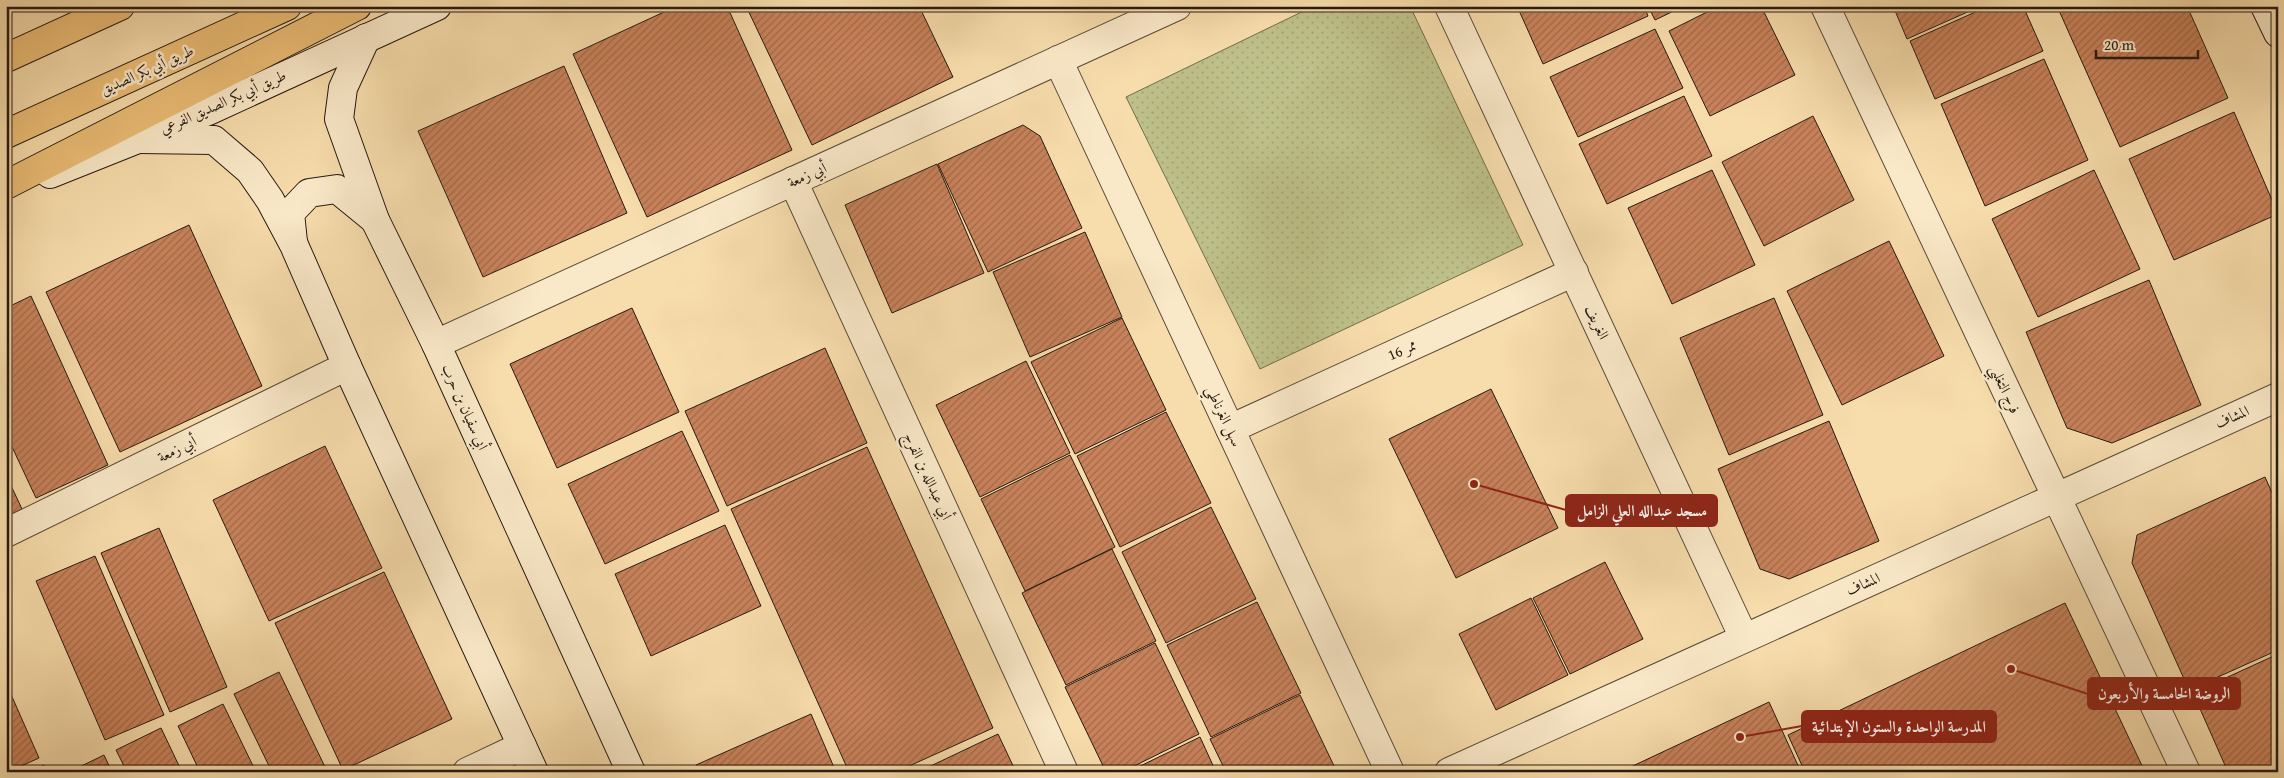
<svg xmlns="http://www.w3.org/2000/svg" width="2284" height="778" font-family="'Gentium Book Plus',Amiri,serif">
	<defs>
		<pattern id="park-dots" width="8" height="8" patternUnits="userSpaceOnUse" patternTransform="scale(1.25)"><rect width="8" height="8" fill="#bec089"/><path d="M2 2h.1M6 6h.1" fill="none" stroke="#a3a475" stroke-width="1.8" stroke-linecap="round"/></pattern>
		<pattern id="building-hatch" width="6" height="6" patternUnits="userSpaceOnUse" patternTransform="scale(1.25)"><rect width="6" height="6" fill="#c9825b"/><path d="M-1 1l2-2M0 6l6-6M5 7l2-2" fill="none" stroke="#a36a4a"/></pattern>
	</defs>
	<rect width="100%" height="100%" fill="#f8ddac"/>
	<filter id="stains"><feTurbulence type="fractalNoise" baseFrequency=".004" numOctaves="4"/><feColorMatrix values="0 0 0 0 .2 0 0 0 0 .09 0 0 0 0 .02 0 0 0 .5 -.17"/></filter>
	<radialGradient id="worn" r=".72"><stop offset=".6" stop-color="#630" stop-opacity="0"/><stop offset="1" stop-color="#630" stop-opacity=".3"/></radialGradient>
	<!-- park -->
	<path fill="url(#park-dots)" stroke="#726d4e" d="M1314 6H1410L1523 245 1260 369 1126 97Z"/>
	<!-- building -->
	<g fill="url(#building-hatch)" stroke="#261a12">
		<path d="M677 6H727L792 150 647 217 573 54Z"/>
		<path d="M746 6H919L953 77 812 145Z"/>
		<path d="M1517 6H1644L1648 16 1543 64Z"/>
		<path d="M1648 6H1684L1655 20Z"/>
		<path d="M1719 6H1761L1795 75 1710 116 1669 31Z"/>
		<path d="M1893 6H1981L1907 39Z"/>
		<path d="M1989 6H2023L2043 51 1935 99 1910 41Z"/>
		<path d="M2057 6H2187L2228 98 2120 147Z"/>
		<path d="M1655 29 1683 88 1578 137 1550 77Z"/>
		<path d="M2044 59 2088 160 1985 206 1941 104Z"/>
		<path d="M564 66 627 213 483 277 418 131Z"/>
		<path d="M1684 96 1712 156 1607 204 1579 144Z"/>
		<path d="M2234 112 2278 214 2174 260 2129 159Z"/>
		<path d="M1813 116 1854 200 1764 246 1722 162Z"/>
		<path d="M1023 125 1040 136 1082 228 988 272 938 164Z"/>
		<path d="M937 164 984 273 892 313 845 205Z"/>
		<path d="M1712 170 1755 265 1672 304 1628 208Z"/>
		<path d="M2094 170 2140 269 2038 317 1992 219Z"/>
		<path d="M189 225 262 386 120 452 46 292Z"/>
		<path d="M1085 232 1122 317 1030 357 993 272Z"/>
		<path d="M1889 241 1944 356 1842 405 1787 291Z"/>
		<path d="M2149 280 2201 405 2112 443 2067 428 2026 332Z"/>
		<path d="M31 296 108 465 36 498 6 434V308Z"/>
		<path d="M1774 298 1823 415 1729 455 1680 338Z"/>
		<path d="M632 308 679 412 557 468 510 364Z"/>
		<path d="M1122 318 1166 410 1075 454 1031 362Z"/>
		<path d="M825 348 867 443 727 506 685 411Z"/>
		<path d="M1026 361 1070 453 980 497 936 405Z"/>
		<path d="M1491 389 1558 528 1456 578 1389 439Z"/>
		<path d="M1166 412 1211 503 1120 547 1077 456Z"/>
		<path d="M1829 421 1879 541 1789 579 1760 569 1718 469Z"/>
		<path d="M682 431 719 511 605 564 568 484Z"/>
		<path d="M325 446 382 568 269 621 213 500Z"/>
		<path d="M867 447 993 728 896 772H849L731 509Z"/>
		<path d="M1070 455 1115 547 1025 591 981 499Z"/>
		<path d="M6 475 22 509 6 517Z"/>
		<path d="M2265 477 2278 506V650L2189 690 2132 563 2137 535Z"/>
		<path d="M1211 507 1256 599 1166 643 1122 552Z"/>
		<path d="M725 525 761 606 651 656 615 574Z"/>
		<path d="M159 528 227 687 170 712 101 553Z"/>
		<path d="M1112 549 1156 641 1066 685 1022 593Z"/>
		<path d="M95 556 164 715 105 740 36 581Z"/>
		<path d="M1605 562 1643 639 1570 674 1533 598Z"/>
		<path d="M384 572 452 719 343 770 275 623Z"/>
		<path d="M1531 598 1568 675 1496 710 1459 634Z"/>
		<path d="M1257 602 1301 693 1211 737 1167 645Z"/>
		<path d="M2065 603 2145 772H1805L1788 735Z"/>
		<path d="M1155 643 1199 734 1122 772H1106L1065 687Z"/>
		<path d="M2278 654V772H2228L2193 693Z"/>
		<path d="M279 672 327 771 325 772H272L234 694Z"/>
		<path d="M6 683 39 758 8 772H6Z"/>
		<path d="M1300 695 1337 772H1226L1210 739Z"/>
		<path d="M1769 702 1801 772H1620Z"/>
		<path d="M223 704 256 772H200L178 726Z"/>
		<path d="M811 714 836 772H699L696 765Z"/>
		<path d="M161 728 182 772H127L116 750Z"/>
		<path d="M998 734 1016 772H918Z"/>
		<path d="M1200 737 1216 772H1128Z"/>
		<path d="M104 755 112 772H69Z"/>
		<path d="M44 765 47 772H28Z"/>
	</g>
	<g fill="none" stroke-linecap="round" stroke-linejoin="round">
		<defs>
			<g id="street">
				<path d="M1449 6 1744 638"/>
				<path d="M1825 6 2186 772"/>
				<path d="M1058 60 1390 772"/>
				<path d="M793 181 1064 772"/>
				<path d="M436 344 1177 6"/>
				<path d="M1230 429 1574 272"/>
				<path d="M6 533 347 366"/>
				<path d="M467 772 522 746"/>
				<path d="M1449 772 2278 397"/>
			</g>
			<g id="secondary">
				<path d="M2265 6 2278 33"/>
				<path d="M366 38 343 88 339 119 375 220 436 344 631 772"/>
				<path d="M139 139 214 140 250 171 270 200 294 245 347 366 534 772"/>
				<path d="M50 174 208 111 437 6"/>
				<path d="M293 242 290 213 309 193 337 189 375 220"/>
			</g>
			<g id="primary">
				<path d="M6 58 120 6"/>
				<path d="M6 134 287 6"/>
				<path d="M6 185 357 6"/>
			</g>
		</defs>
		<!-- street casing -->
		<use href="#street" stroke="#5a4b38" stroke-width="30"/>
		<!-- secondary casing -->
		<use href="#secondary" stroke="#261a12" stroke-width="30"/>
		<!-- primary casing -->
		<use href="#primary" stroke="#261a12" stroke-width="30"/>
		<!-- street -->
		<use href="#street" stroke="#fae9c9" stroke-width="28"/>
		<!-- secondary -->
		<use href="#secondary" stroke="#fae9c9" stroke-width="28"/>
		<!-- primary -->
		<use href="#primary" stroke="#ecbe76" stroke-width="28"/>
	</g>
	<g text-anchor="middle" stroke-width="5" stroke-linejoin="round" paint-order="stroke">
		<!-- street labels -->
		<g font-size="15" fill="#261a12" stroke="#fae9c9">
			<text transform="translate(147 70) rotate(-24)" y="5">طريق أبي بكر الصديق</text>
			<text transform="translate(223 102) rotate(-24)" y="5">طريق أبي بكر الصديق الفرعي</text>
			<text transform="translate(807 175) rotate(-24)" y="5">أبي زمعة</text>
			<text transform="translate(1597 322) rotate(65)" y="5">الغريف</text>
			<text transform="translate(1402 350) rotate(-24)" y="5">ممر 16</text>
			<text transform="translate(2005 389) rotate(65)" y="5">فرج التغلبي</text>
			<text transform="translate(465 407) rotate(66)" y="5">أبي سفيان بن حرب</text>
			<text transform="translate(1224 416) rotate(65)" y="5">سهل الغرناطي</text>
			<text transform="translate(2232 417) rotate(-24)" y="5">المشاف</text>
			<text transform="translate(177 449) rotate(-26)" y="5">أبي زمعة</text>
			<text transform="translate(928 476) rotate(65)" y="5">أبي عبدالله بن الفرج</text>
			<text transform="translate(1863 584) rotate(-24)" y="5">المشاف</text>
		</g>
	</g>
	<!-- callouts -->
	<path fill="none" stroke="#8f2418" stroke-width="2" d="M1474 484L1566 510M2011 669L2088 694M1740 737L1802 726"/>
	<g fill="#8f2418" stroke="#fae9c9" stroke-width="2">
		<circle cx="1474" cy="484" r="5"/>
		<circle cx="2011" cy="669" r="5"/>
		<circle cx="1740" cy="737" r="5"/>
	</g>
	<g fill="#8f2418" stroke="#8f2418" stroke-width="2">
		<rect x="1566" y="495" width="151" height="31" rx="5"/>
		<rect x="2088" y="678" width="152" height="31" rx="5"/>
		<rect x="1802" y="711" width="194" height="31" rx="5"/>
	</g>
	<g font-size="16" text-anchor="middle" font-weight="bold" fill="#fff">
		<text x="1642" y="516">مسجد عبدالله العلي الزامل</text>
		<text x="2164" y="699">الروضة الخامسة والأربعون</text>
		<text x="1899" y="732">المدرسة الواحدة والستون الإبتدائية</text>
	</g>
	<!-- margin -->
	<rect width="2284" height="778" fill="none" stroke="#f8ddac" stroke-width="25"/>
	<rect x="8" y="8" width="2269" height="763" fill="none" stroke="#261a12" stroke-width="2.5"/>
	<rect x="12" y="12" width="2259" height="753" fill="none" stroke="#261a12"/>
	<!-- scale -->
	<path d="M2096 50v8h102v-8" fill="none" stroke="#261a12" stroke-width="2.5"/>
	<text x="2104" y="50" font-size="15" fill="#261a12" stroke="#fae9c9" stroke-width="4" paint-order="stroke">20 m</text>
	<rect width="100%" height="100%" filter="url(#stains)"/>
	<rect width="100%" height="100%" fill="url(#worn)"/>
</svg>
